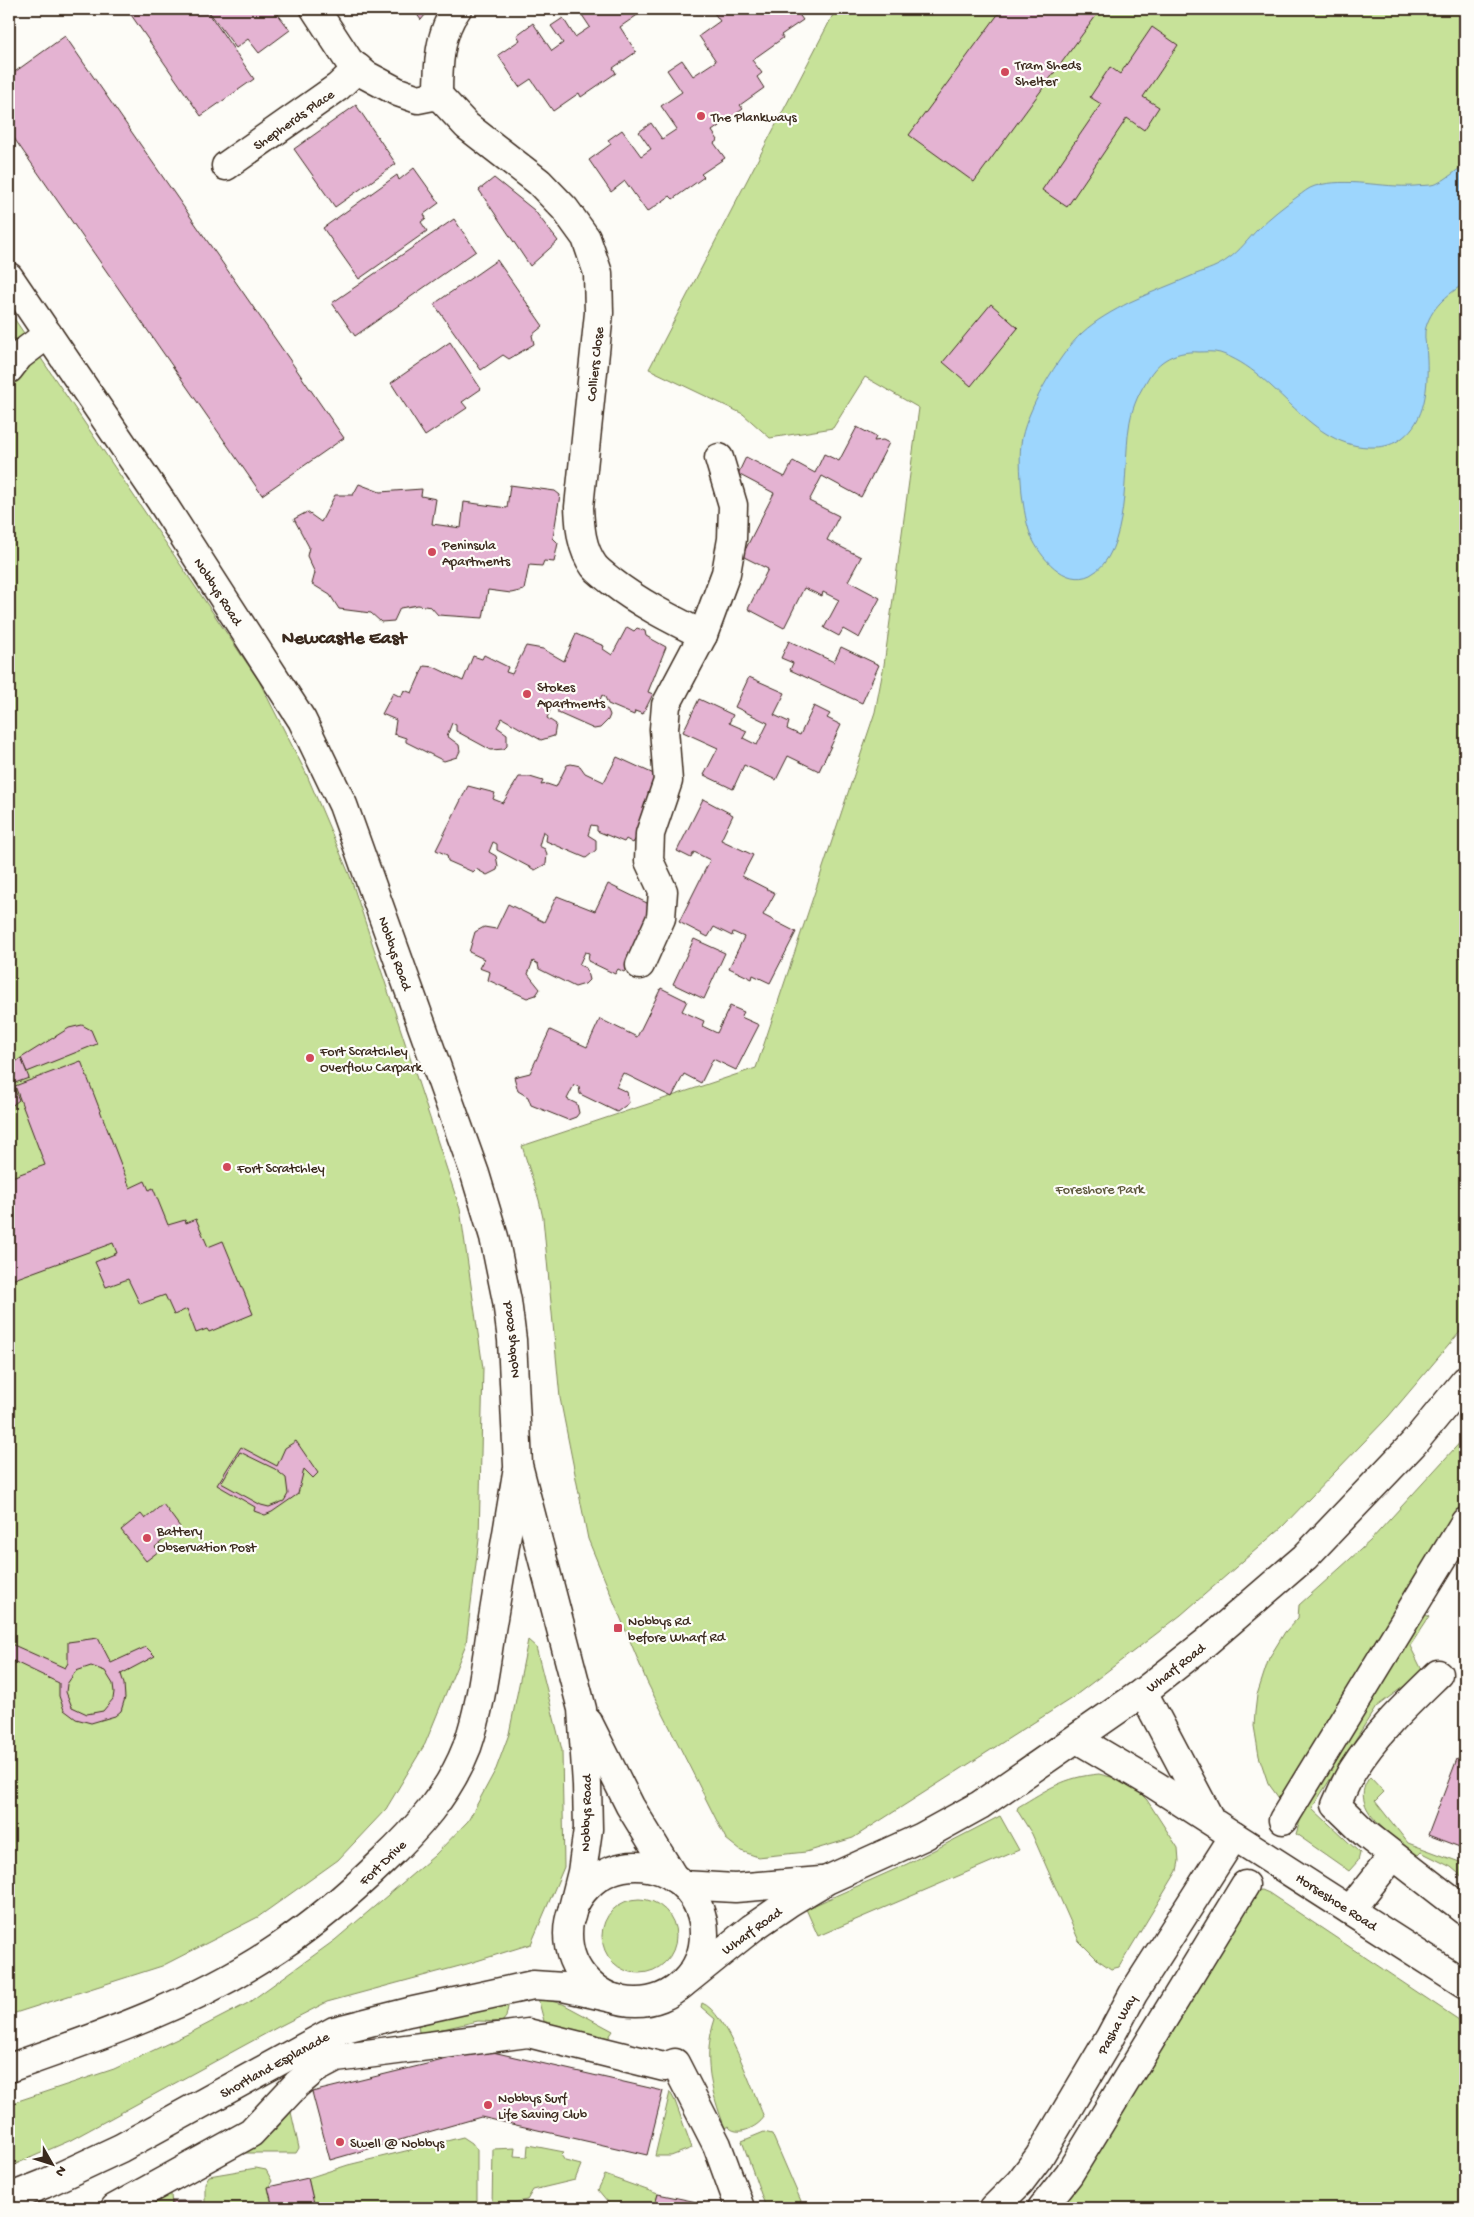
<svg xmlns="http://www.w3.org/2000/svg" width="1474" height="2217" font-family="'Gochi Hand',sans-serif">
	<rect width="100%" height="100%" fill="#fdfcf7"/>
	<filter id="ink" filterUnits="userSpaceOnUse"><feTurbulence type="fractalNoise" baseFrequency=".02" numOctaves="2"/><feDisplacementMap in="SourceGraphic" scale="10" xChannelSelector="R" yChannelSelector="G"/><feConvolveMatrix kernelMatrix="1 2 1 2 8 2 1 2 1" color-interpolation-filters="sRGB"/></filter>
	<g filter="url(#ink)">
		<!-- green -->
		<g fill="#c7e299" stroke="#81865c">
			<path d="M836 9H1465V1326L1388 1417 1282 1527 1181 1615 1072 1698 853 1838 806 1852 758 1857 741 1851 726 1839 647 1682 588 1539 560 1398 543 1218 539 1200 522 1146 756 1068 875 712 884 665 919 408 865 377 833 428 770 438 743 414 649 369Z"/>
			<path d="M9 311 259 681 306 773 350 876 460 1209 483 1368 479 1539 466 1644 425 1744 386 1809 338 1860 258 1917 162 1966 9 2015Z"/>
			<path d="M1465 1437V1508L1281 1801 1268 1783 1259 1756 1254 1726 1255 1712 1257 1695 1269 1658 1285 1632 1298 1618 1299 1605 1370 1541Z"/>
			<path d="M1425 1614 1429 1617 1410 1646 1423 1672 1376 1707 1312 1808 1360 1853 1358 1861 1349 1871 1296 1834 1302 1814Z"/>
			<path d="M528 1640 536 1647 562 1750 564 1867 531 1944 467 1964 327 2002 278 2027 69 2141 9 2167V2104L114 2069 192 2032 248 2003 335 1940 434 1856 468 1821 496 1769 509 1734Z"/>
			<path d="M1099 1774 1119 1779 1138 1791 1147 1800 1178 1848 1179 1861 1177 1871 1119 1967 1111 1969 1098 1960 1079 1941 1032 1834 1017 1810 1018 1807C1048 1789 1064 1777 1099 1774Z"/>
			<path d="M1370 1777 1384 1792 1375 1801 1408 1843 1465 1864V1879L1451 1867 1421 1852 1417 1856C1396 1838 1345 1808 1370 1777Z"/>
			<path d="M1000 1816 1019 1850 818 1936 806 1909 907 1864Z"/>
			<path d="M1262 1890 1269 1893 1465 2024V2208H1055L1254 1891Z"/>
			<circle cx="639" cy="1936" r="37"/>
			<path d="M538 1998 563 2004 613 2031 607 2040 545 2025Z"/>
			<path d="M509 2002 506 2017 502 2022 478 2021 416 2035 419 2032 418 2026 420 2022Z"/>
			<path d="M702 2003C726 2011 753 2092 764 2117 758 2127 736 2138 728 2126L725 2128C711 2092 702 2057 715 2019L701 2007Z"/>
			<path d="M670 2092 675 2101 692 2148 671 2156H655Z"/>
			<path d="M291 2112 299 2148 296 2153H245L275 2130Z"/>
			<path d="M764 2132 772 2134 801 2201 797 2208H766L742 2141Z"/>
			<path d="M463 2137 472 2143 477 2150V2208H315L308 2178 348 2165Z"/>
			<path d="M528 2145 564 2152 561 2155 565 2161 581 2165 575 2180 533 2190 527 2200 492 2207 493 2149 515 2148 514 2156 527 2157Z"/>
			<path d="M256 2168 266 2170 272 2181 268 2188 273 2208H205V2183L209 2176Z"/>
			<path d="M605 2175 658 2194 654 2208H613L598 2190Z"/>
			<path d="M171 2194 172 2208H144Z"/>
		</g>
		<!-- water -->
		<path fill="#9dd6fd" stroke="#7691a4" d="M1465 164V283C1447 295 1430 308 1425 331 1424 340 1427 350 1427 359 1428 387 1426 420 1402 438 1394 444 1385 447 1375 447 1308 450 1279 372 1220 353 1213 351 1205 352 1199 352 1187 351 1174 354 1165 360 1157 365 1150 374 1146 382 1137 396 1131 411 1129 428 1123 467 1131 554 1090 575 1065 587 1040 557 1031 536 1026 523 1024 509 1022 494 1021 479 1019 460 1021 444 1024 414 1059 354 1082 333 1096 320 1113 311 1130 302 1151 292 1174 284 1196 274 1207 270 1219 266 1228 259 1240 251 1248 239 1258 229 1270 217 1284 206 1297 197 1303 193 1308 188 1315 186 1348 177 1381 188 1415 186 1421 185 1429 186 1436 184 1447 179 1456 171 1465 164Z"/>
		<!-- building -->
		<g fill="#e4b3d2" stroke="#3b2a1e" fill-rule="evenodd">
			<path d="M127 9H206L254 79 201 116Z"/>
			<path d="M207 9H274L290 30 259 53 248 39 236 48Z"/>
			<path d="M413 9H430L421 20Z"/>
			<path d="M578 9H646L620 27 636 52 613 68 616 73 581 97 579 93 553 111 531 79 519 87 498 55 520 40 517 35 533 23 552 51 563 43 551 26 563 18 575 37 590 27Z"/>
			<path d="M711 9H795L803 20 781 35 783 38 752 60 762 73 757 77 764 88 740 105 743 109 712 131 718 140 714 143 725 158 701 174 704 177 673 199 670 196 647 212 625 181 611 192 589 160 611 144 608 140 622 130 641 156 651 149 639 132 651 123 662 139 677 129 661 106 682 92 667 70 682 60 693 76 716 61 699 36 720 21Z"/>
			<path d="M1002 9H1101L974 182 909 135Z"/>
			<path d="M1152 27 1178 45 1143 97 1159 107 1144 130 1127 118 1067 207 1042 190 1101 104 1090 97 1110 67 1120 74Z"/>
			<path d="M65 36 344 438 262 495 9 131V76Z"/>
			<path d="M356 105 396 164 335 207 294 149Z"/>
			<path d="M414 168 439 203 424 214 426 218 421 222 427 231 359 279 323 228 397 175 399 180Z"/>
			<path d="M494 178 534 210 558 241 530 266 479 190Z"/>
			<path d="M454 219 476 251 355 336 332 303Z"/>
			<path d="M497 260 543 326 532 335 534 344 509 359 503 355 481 370 434 304Z"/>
			<path d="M991 304 1018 328 971 386 943 362Z"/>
			<path d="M450 342 481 389 462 402 467 408 425 436 391 383Z"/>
			<path d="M857 427 876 437 874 441 883 440 889 443 861 497 822 476 809 501 839 516 827 540 861 557 848 581 880 598 859 638 843 629 839 636 824 628 839 600 823 592 822 596 804 588 784 628 748 609 768 569 742 556 774 493 738 474 746 457 785 477 793 461 815 473 824 454 839 461Z"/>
			<path d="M359 484 380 492 422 489 421 496 436 499 432 524 461 528 464 502 507 508 510 485 555 491 560 495 553 538 558 543 554 562 544 561 542 566 529 565 524 590 511 593 488 590 483 618 438 615 431 607 418 605 400 608 394 621 381 622 371 613 339 609 330 595 312 584 315 573 307 556 309 547 294 519 307 512 321 522 335 495H353Z"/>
			<path d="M627 627 634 631 637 628 645 631 646 636 666 647 648 692 653 694 643 714 635 711 634 715 608 704 605 697 602 695 598 705 608 710 610 715 608 720 600 728 594 729 558 713 557 705 553 703 547 718 556 724 554 736 541 740 502 718 497 727 507 734V746L504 749 491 750 456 731V725L452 723 447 736 459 745 460 751 457 757 444 761 406 742V738L394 734 396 720 382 714 393 693 401 697 404 690 412 693 424 666 434 667 463 681 473 656 482 659 484 655 508 667 506 672 512 674 526 646 543 649 564 661 576 634 604 646 603 649 612 655Z"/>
			<path d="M789 641 834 662 841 647 879 665 862 703 790 670 793 663 781 658Z"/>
			<path d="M749 677 785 693 774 715 789 722 787 729 800 735 814 706 830 714 827 718 841 725 819 771 788 756 776 780 744 765 733 789 704 775 718 748 683 732 699 699 733 715 729 723 747 731 743 738 757 745 768 723 735 707Z"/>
			<path d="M617 757 656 775 659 779 639 823 643 826 633 843 626 839 624 842 597 831V826L591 825 588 835 596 840V850L586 858 546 841 547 834 543 831 539 846 545 849 547 854 546 864 535 870 497 850V844L493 842 489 852 496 856 498 866 497 870 487 875 476 869 473 872 448 861 447 855 436 850 468 786 495 793 493 799 503 803 519 777H530L543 781 541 785 547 784 556 787 567 765 571 764 580 766 585 773 604 782Z"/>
			<path d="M703 799 733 815 721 840 753 855 742 876 775 893 763 915 796 932 770 983 753 975 752 979 729 968 744 937 733 932 732 936 714 927 708 937 679 922 710 860 694 852 691 858 677 851Z"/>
			<path d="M608 884 649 904V910L630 953 635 956 624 972 618 969 615 974 588 961 589 953 585 952 579 965 586 968 589 980 585 984 575 987 539 969 538 964 533 961 528 974 540 989 536 995 527 998 488 980 490 972 479 968 484 959 469 952 475 932 484 927 496 929 508 904 544 922 557 896 595 911Z"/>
			<path d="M694 939 725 953 704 999 673 984Z"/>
			<path d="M661 988 687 1001 682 1011 704 1021 702 1026 717 1033 730 1006 744 1012 741 1017 759 1025 736 1070 713 1059 701 1083 684 1074 672 1097 623 1073 616 1087 627 1092 629 1103 617 1112 580 1094 579 1087 574 1085 567 1099 577 1104 579 1113 576 1117 568 1120 531 1105 528 1097 518 1091 514 1077 530 1073 550 1030 587 1047 600 1019 637 1037Z"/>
			<path d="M82 1025 91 1030 97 1044 27 1072 21 1058 69 1028Z"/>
			<path d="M21 1058 29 1078 12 1084 19 1100 9 1108V1067Z"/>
			<path d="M81 1061 130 1188 145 1181 149 1190 153 1188 168 1225 185 1220 186 1223 196 1219 208 1247 223 1241 253 1314 209 1332 207 1329 196 1333 187 1309 174 1315 165 1295 140 1304 128 1279 106 1287 95 1262 117 1253 113 1243 9 1281V1178L45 1165 15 1086Z"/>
			<path d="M296 1441 318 1473 313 1478 304 1469 298 1494 272 1512 265 1515 254 1511 255 1507 217 1485 241 1447 277 1466 285 1448ZM240 1452 275 1469 286 1478 288 1494 284 1501 269 1507 261 1505 221 1483Z"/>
			<path d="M163 1504 180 1527 155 1547 159 1551 146 1561 121 1530 141 1514 145 1519Z"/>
			<path d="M98 1638 111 1663 146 1647 155 1656 121 1674 124 1684 125 1698 121 1711 115 1716 91 1723 76 1719 64 1710 59 1696V1683L9 1659V1643L65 1668 68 1663V1642ZM91 1666 105 1671 113 1684 114 1692 113 1699 103 1711 87 1714 72 1707 66 1692 67 1684 76 1671Z"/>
			<path d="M1457 1759 1465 1762V1849L1428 1835Z"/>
			<path d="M484 2050 663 2091 647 2155 481 2117 330 2160 312 2092Z"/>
			<path d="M308 2178 315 2208H273L268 2187Z"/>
			<path d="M658 2194 697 2202 695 2208H654Z"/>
			<rect x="172" y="2201" width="30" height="7"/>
		</g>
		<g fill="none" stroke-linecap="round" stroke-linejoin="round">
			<defs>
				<g id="minor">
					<path d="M315 9 349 61 366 75 398 92 418 99 438 95"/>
					<path d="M438 95 467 126 539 182 565 209 586 238 598 273 599 313 579 507C580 527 581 548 594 566 598 571 605 576 611 581 639 603 671 619 703 635"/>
					<path d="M438 95C438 67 439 32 457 9"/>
					<path d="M226 166 338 87 358 68"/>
					<path d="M9 277 161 501 302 720 343 805 475 1174 494 1237 507 1301 512 1340 518 1465 582 1709 587 1785 588 1829 582 1872 571 1916"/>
					<path d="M9 369 19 356 48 334"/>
					<path d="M640 965 661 918 663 891 649 861 650 834 668 781 664 729 666 705 703 635 726 573 732 539 733 505 719 458"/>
					<path d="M1438 1674C1407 1704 1376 1733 1353 1770 1346 1781 1341 1794 1336 1805L1367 1835 1465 1911"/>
					<path d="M1143 1692 1209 1817"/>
					<path d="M588 1722 630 1806 674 1878"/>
					<path d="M1077 1739 1155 1785 1234 1836 1465 1984"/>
					<path d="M1283 1820 1465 1522"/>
					<circle cx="636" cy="1934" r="68"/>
					<path d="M683 1885 735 1888 821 1881"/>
					<path d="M1350 1910 1393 1856"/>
					<path d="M680 1986 752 1928 790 1902 827 1880 922 1837 980 1805 1143 1692 1204 1644 1305 1557 1413 1444 1465 1381"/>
					<path d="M9 2068C101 2036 197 2003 278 1948 315 1923 349 1894 381 1863 416 1830 449 1794 467 1747 480 1710 485 1669 491 1630 500 1578 508 1525 517 1473"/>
					<path d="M9 2198 44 2184 121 2148 334 2031 409 2012 533 1985 563 1987 617 1999"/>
					<path d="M115 2208 251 2133 297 2084 315 2069 336 2058 528 2033 664 2067 675 2063 717 2145 740 2208"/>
					<path d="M994 2208 1020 2182 1039 2157 1109 2039 1133 1994 1234 1836"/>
					<path d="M1042 2208 1069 2174 1245 1885"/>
				</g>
			</defs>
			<!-- minor casing -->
			<use href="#minor" stroke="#3b2a1e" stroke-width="31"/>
			<!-- minor -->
			<use href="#minor" stroke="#fdfcf7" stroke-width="28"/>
		</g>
	</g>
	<!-- markers -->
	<g fill="#d1495b" stroke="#fdfcf7" stroke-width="2">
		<circle cx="1005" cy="72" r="5"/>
		<circle cx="701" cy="116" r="5"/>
		<circle cx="432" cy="552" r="5"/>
		<circle cx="527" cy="694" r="5"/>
		<circle cx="310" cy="1058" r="5"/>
		<circle cx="227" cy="1167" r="5"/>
		<circle cx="147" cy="1538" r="5"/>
		<rect x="613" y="1623" width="10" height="10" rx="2.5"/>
		<circle cx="488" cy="2105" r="5"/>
		<circle cx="340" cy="2142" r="5"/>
	</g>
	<g text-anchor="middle" stroke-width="4.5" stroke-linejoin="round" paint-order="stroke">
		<!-- poi labels -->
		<g font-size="14" fill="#3b2a1e" stroke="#fdfcf7" text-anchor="start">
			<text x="1015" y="69">Tram Sheds<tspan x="1015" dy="16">Shelter</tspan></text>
			<text x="711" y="121">The Plankways</text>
			<text x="442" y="549">Peninsula<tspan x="442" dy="16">Apartments</tspan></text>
			<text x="537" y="691">Stokes<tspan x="537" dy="16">Apartments</tspan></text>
			<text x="320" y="1055">Fort Scratchley<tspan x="320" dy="16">Overflow Carpark</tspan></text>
			<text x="237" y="1172">Fort Scratchley</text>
			<text x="157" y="1535">Battery<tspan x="157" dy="16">Observation Post</tspan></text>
			<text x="628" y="1625">Nobbys Rd<tspan x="628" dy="16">before Wharf Rd</tspan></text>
			<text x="498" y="2102">Nobbys Surf<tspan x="498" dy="16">Life Saving Club</tspan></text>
			<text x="350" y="2147">Swell @ Nobbys</text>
		</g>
		<!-- street labels -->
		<g font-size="14" fill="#3b2a1e" stroke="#fdfcf7">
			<text transform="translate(293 119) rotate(-35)" y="5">Shepherds Place</text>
			<text transform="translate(594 364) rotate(-84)" y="5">Colliers Close</text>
			<text transform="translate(219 591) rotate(57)" y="5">Nobbys Road</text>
			<text transform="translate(396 953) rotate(71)" y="5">Nobbys Road</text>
			<text transform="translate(510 1340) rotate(-96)" y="5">Nobbys Road</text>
			<text transform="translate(1175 1667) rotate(-38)" y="5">Wharf Road</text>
			<text transform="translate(585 1813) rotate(-89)" y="5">Nobbys Road</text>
			<text transform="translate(382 1862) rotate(-44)" y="5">Fort Drive</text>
			<text transform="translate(1337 1901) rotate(33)" y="5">Horseshoe Road</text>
			<text transform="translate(751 1930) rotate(-36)" y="5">Wharf Road</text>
			<text transform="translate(1116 2024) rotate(-61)" y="5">Pasha Way</text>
			<text transform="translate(274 2064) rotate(-29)" y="5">Shortland Esplanade</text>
		</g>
		<!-- park labels -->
		<g font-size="14" fill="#5e583d" stroke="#fdfcf7">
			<text x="1100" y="1193">Foreshore Park</text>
		</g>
		<!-- district labels -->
		<g font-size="19" font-weight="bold" fill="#3b2a1e" stroke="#fdfcf7">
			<text x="344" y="643">Newcastle East</text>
		</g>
	</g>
	<!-- margin -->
	<rect width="1474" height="2217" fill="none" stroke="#fdfcf7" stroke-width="30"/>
	<rect x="15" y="15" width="1444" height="2187" fill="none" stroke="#3b2a1e" stroke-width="2" filter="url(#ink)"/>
	<!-- north arrow -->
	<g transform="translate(52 2164) rotate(129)" stroke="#fdfcf7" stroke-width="4" paint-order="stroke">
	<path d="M0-4L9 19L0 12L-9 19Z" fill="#3b2a1e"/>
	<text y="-8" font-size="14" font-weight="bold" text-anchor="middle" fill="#3b2a1e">N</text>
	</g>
</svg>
